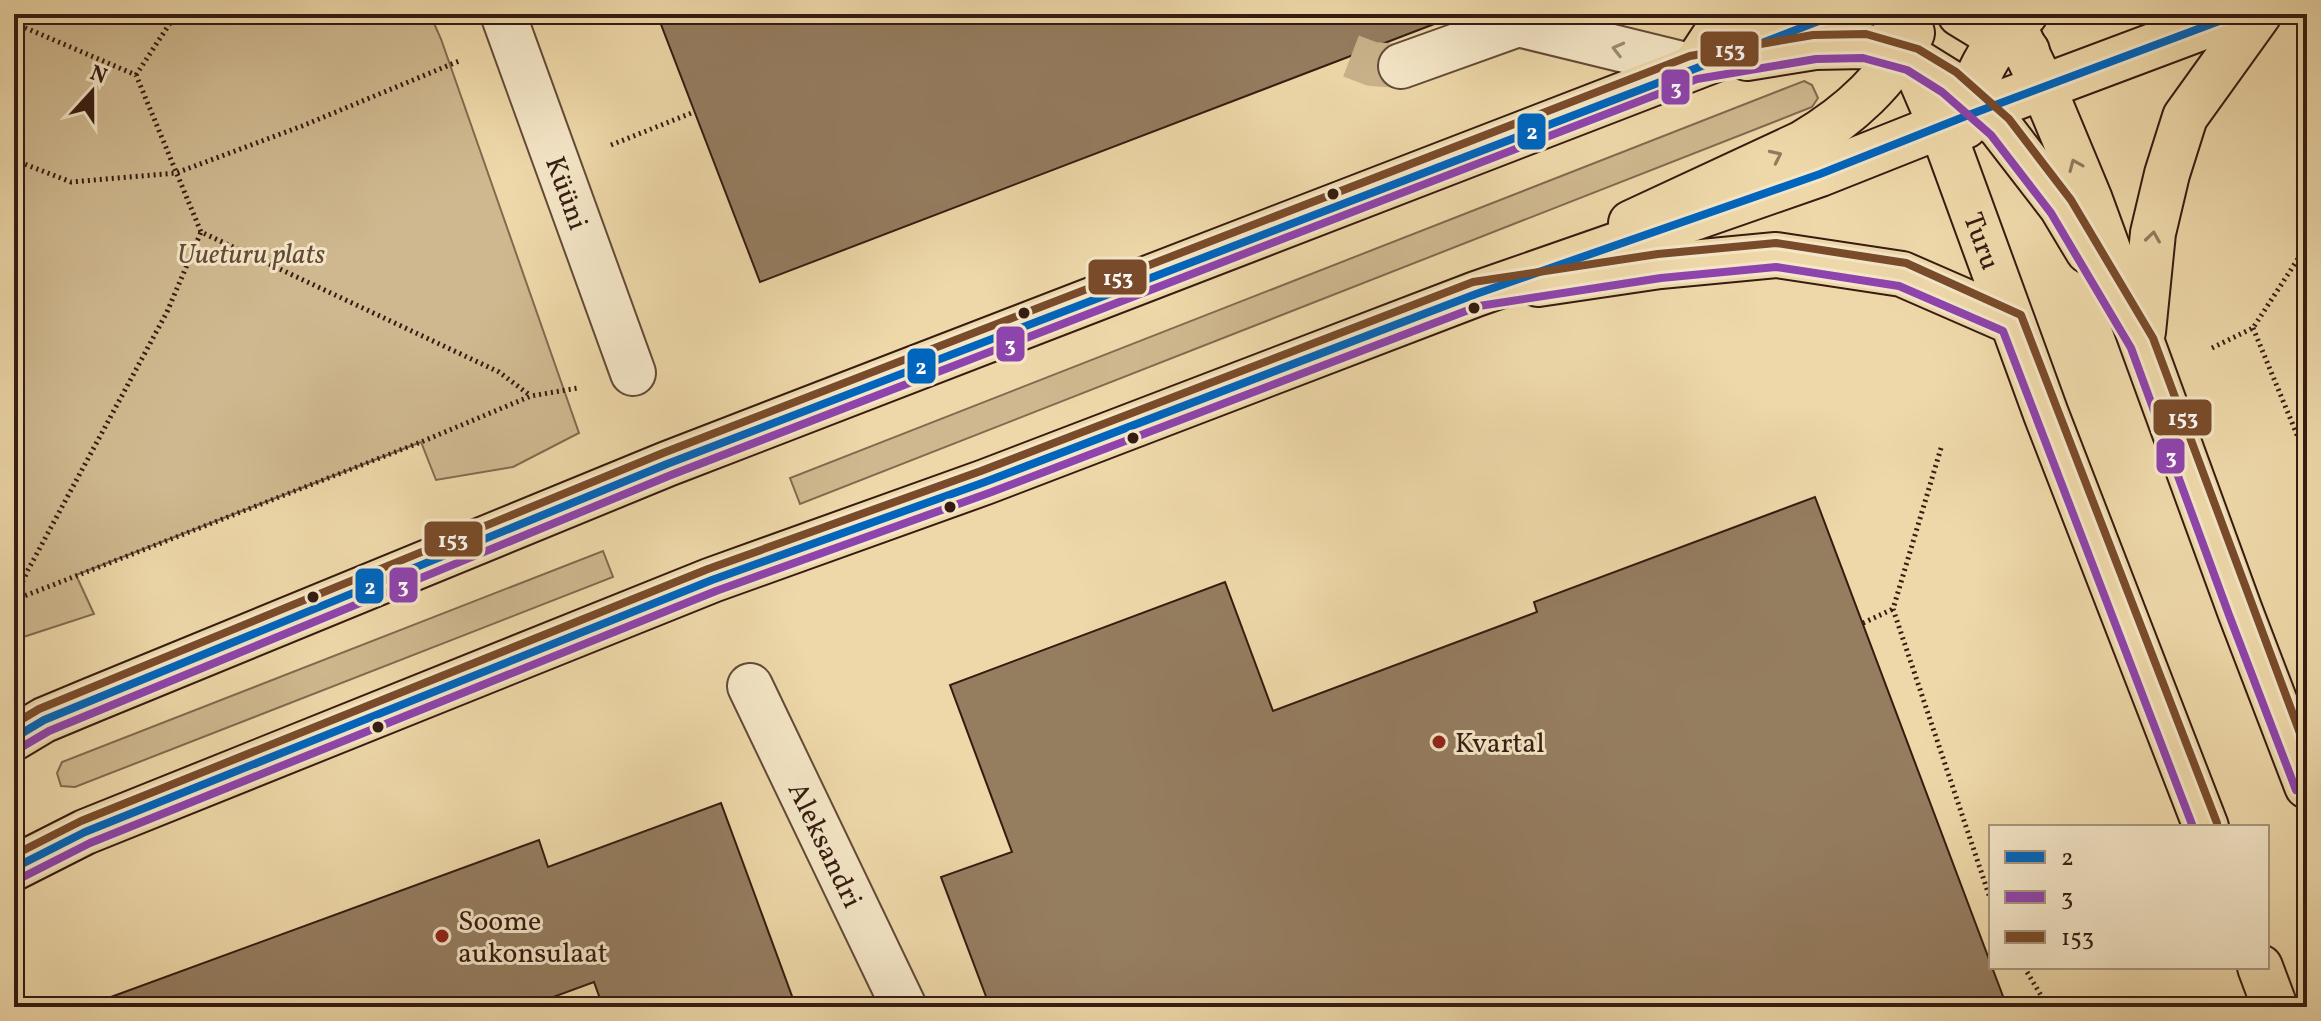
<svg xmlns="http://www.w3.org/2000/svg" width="2321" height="1021" font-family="Vollkorn,serif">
	<rect width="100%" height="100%" fill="#eed8a9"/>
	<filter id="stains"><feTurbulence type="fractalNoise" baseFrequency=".0025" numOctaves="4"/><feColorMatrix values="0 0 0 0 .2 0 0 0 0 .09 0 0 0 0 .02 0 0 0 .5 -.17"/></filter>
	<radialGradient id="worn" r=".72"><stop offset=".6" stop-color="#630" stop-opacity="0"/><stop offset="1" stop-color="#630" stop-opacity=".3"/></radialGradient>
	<!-- green -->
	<g fill="#cfb88f" stroke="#826a50" stroke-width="2">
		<path d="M14 14H430L441 39 579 433 513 467 436 480 421 442 76 575 94 614 14 640Z"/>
		<path d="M1804 81 1812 85 1818 98 1812 107 800 504 790 478Z"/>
		<path d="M603 551 613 577 75 787 61 786 57 773 62 762Z"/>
	</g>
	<!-- building -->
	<g fill="#957d60" stroke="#351b11" stroke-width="2">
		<path d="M657 14H1450V18L760 282Z"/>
		<path d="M1815 497 2007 1007H990L941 877 1012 852 950 685 1225 582 1273 711 1537 612 1534 602Z"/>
		<path d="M721 803 796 1007H603L594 982 526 1007H101L100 1001 539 840 548 867Z"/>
	</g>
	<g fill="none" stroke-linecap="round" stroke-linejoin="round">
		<!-- minor-tunnel -->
		<path stroke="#c9b28b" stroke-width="44" stroke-dasharray="44 22" stroke-linecap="butt" d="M1351 56 1372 64 1401 66"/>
		<defs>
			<g id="minor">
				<path id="s1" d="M503 14 633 373"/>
				<path d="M1401 66 1518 24 1694 67"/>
				<path id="s2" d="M750 686 904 1007"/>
			</g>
			<g id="major">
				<path id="s3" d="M1893 14 1941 126 2046 414 2206 827"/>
				<path d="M1960 14 2001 39 2027 51"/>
				<path d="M2008 14 2043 87 2090 200 2240 611 2307 786"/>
				<path d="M1747 58 1815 47 1864 46 1912 59 1949 82 2000 127 2061 206 2088 251"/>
				<path d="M1694 67 1729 14"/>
				<path d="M1965 126C1968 86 1993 39 2025 14"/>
				<path d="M1631 223 1803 143C1847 117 1889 80 1912 33"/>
				<path d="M1538 284 1660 266 1776 255 1902 274 2012 322"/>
				<path d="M2143 332 2153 233 2167 174 2185 117 2259 14"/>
				<path d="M2260 967 2275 1007"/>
			</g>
			<g id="highway">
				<path d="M14 738 44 720 92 700 667 464 1773 37 1837 14"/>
				<path d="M14 868 85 832 712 580 985 482 1476 294 1820 174 1966 116 2238 14"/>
			</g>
		</defs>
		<!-- minor casing -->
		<use href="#minor" stroke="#634a37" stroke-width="48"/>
		<!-- major casing -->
		<use href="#major" stroke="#351b11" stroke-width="48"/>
		<!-- highway casing -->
		<use href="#highway" stroke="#351b11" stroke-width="48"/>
		<!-- path -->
		<g stroke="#351b11" stroke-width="5" stroke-dasharray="2 4" stroke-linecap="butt">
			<path d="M14 23 136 75 201 232 499 372 531 396"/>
			<path d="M136 75 176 14"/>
			<path d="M611 145 694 112"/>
			<path d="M14 160 71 182 176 173 302 126 459 61"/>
			<path d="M2253 328 2307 459"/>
			<path d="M2212 348 2253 328 2307 245"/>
			<path d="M1941 448 1893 609 1991 901"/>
			<path d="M15 598 28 570 167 312 201 232"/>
			<path d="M14 600 421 442 531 396 578 388"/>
			<path d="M1863 623 1893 609"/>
			<path d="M2024 967 2048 1007"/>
		</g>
		<!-- minor -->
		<use href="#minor" stroke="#f4e6c7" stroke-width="44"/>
		<!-- major -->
		<use href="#major" stroke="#eed8a9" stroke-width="44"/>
		<!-- highway -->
		<use href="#highway" stroke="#eed8a9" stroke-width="44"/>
		<defs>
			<g id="bus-1">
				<path d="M14 738 44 720 667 464 1837 14"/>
				<path d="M14 868 85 832 712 580 985 482 1476 294 1820 174 1966 116 2238 14"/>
			</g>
			<g id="bus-2">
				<path d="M20 748 49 731 671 475 1697 79 1816 59 1863 58 1907 70 1942 92 1991 135 2051 213 2131 348 2229 615 2296 790"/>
				<path d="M19 879 90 843 716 591 989 493 1479 306 1661 278 1776 267 1899 286 2003 331 2193 827"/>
			</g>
			<g id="bus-3">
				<path d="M14 724 39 709 663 453 1690 56 1813 35 1866 34 1918 49 1956 72 2009 119 2071 200 2153 338 2307 752"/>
				<path d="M14 855 81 821 708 569 981 471 1473 282 1658 254 1776 243 1906 263 2021 315 2217 823"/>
			</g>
		</defs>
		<!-- bus-1 casing -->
		<use href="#bus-1" stroke="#f4e6c7" stroke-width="14"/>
		<!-- bus-2 casing -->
		<use href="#bus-2" stroke="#f4e6c7" stroke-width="14"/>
		<!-- bus-3 casing -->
		<use href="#bus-3" stroke="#f4e6c7" stroke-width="14"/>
		<!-- bus-1 -->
		<use href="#bus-1" stroke="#0065bd" stroke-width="8"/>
		<!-- bus-2 -->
		<use href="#bus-2" stroke="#8e44ad" stroke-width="8"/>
		<!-- bus-3 -->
		<use href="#bus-3" stroke="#7a4b2a" stroke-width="8"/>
	</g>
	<!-- one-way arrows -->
	<defs><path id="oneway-chevron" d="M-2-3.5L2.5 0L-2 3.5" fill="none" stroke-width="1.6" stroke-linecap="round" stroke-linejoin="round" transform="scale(2)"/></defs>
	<use stroke="#9e8b75" href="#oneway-chevron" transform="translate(1618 49) rotate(-166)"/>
	<g stroke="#927a5d">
		<use href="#oneway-chevron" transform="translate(1776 156) rotate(-25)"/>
		<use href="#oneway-chevron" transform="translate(2075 165) rotate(-113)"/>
		<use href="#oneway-chevron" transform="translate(2153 237) rotate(-82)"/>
	</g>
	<!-- markers -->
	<g fill="#351b11" stroke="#f4e6c7" stroke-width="3">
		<circle cx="1333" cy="194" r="7"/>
		<circle cx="1474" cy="308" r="7"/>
		<circle cx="1024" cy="313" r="7"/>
		<circle cx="1133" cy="438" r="7"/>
		<circle cx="950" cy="507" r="7"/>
		<circle cx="313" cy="597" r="7"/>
		<circle cx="378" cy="727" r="7"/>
	</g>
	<g fill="#8f2418" stroke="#f4e6c7" stroke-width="3">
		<circle cx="1439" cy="742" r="8"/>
		<circle cx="442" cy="936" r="8"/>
	</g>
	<g text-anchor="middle" stroke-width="6" stroke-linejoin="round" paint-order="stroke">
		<!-- street labels -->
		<g font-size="28" fill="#351b11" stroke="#f4e6c7">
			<text dy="10" stroke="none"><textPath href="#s1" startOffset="190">Küüni</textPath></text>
			<text dy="10" stroke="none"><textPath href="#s3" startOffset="244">Turu</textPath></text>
			<text dy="10" stroke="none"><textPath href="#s2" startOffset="176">Aleksandri</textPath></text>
		</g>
		<!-- park labels -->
		<g font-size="28" font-style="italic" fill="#634a37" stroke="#f4e6c7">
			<text x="251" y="263">Uueturu plats</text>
		</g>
		<!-- poi labels -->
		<g font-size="28" fill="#351b11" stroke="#f4e6c7" text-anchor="start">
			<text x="1455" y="752">Kvartal</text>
			<text x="458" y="930">Soome<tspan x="458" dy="32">aukonsulaat</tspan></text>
		</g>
	</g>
	<g stroke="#f4e6c7" stroke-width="3">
		<rect x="1699" y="30" width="61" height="38" rx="8" fill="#7a4b2a"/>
		<rect x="1660" y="68" width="31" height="38" rx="8" fill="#8e44ad"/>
		<rect x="1516" y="112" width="31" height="39" rx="8" fill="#0065bd"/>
		<rect x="1087" y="258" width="61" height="38" rx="8" fill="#7a4b2a"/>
		<rect x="995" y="325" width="31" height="38" rx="8" fill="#8e44ad"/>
		<rect x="906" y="347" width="31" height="38" rx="8" fill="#0065bd"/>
		<rect x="2152" y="398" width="61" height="39" rx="8" fill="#7a4b2a"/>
		<rect x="2155" y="437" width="31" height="38" rx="8" fill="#8e44ad"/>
		<rect x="423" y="520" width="61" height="38" rx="8" fill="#7a4b2a"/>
		<rect x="388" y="566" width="31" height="38" rx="8" fill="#8e44ad"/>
		<rect x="354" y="567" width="31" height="38" rx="8" fill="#0065bd"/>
	</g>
	<g font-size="22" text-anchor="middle" font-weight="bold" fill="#fff">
		<text x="1730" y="57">153</text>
		<text x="1676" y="95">3</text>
		<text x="1532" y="139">2</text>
		<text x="1118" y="285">153</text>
		<text x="1010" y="352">3</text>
		<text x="921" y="374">2</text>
		<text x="2183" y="425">153</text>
		<text x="2171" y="464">3</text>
		<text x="453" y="547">153</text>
		<text x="403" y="593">3</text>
		<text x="370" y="594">2</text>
	</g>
	<!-- margin -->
	<rect width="2321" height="1021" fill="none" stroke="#eed8a9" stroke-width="48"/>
	<rect x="16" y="16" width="2289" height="989" fill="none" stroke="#351b11" stroke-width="4"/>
	<rect x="24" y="24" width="2273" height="973" fill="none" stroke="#351b11" stroke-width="2"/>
	<!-- legend -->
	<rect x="1989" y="825" width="280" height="144" fill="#f4e6c7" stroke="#a8957e" stroke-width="2"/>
	<rect x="2005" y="851" width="40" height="12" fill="#0065bd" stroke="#a8957e" stroke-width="2"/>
	<text x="2061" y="865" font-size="24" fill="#351b11">2</text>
	<rect x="2005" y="891" width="40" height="12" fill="#8e44ad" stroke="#a8957e" stroke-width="2"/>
	<text x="2061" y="905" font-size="24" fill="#351b11">3</text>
	<rect x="2005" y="931" width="40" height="12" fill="#7a4b2a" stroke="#a8957e" stroke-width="2"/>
	<text x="2061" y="945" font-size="24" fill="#351b11">153</text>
	<!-- north arrow -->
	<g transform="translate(92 92) rotate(21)" stroke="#f4e6c7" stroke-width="6" paint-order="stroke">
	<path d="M0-6L14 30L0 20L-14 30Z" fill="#351b11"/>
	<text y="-12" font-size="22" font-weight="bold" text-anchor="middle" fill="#351b11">N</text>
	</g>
	<rect width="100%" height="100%" filter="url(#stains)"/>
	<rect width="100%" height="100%" fill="url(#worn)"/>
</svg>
